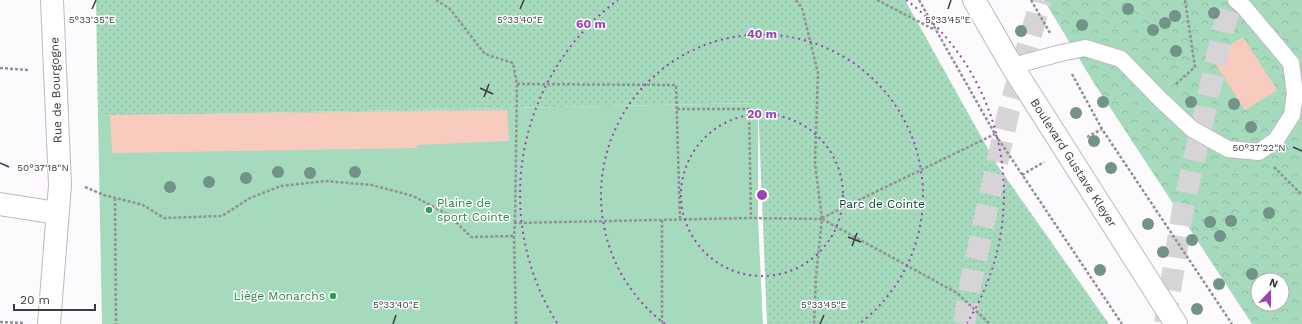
<svg xmlns="http://www.w3.org/2000/svg" width="1302" height="324" font-family="'Work Sans',sans-serif">
	<defs>
		<pattern id="grass-dots" width="8" height="8" patternUnits="userSpaceOnUse"><rect width="8" height="8" fill="#a5dabc"/><path d="M2 2h.1M6 6h.1" fill="none" stroke="#8fbca3" stroke-width="1.8" stroke-linecap="round"/></pattern>
		<pattern id="forest-crowns" width="20" height="18" patternUnits="userSpaceOnUse"><rect width="20" height="18" fill="#a5dabc"/><path d="M2 6a3 3 0 1 1 6 0M12 15a3 3 0 1 1 6 0" fill="none" stroke="#8fbca3"/></pattern>
	</defs>
	<rect width="100%" height="100%" fill="#fdfafe"/>
	<!-- grass -->
	<path fill="url(#grass-dots)" d="M96 0H905L997 165 1109 324H767L758 103 98 116Z"/>
	<!-- forest -->
	<path fill="url(#forest-crowns)" fill-rule="evenodd" d="M1044 0H1302V324H1252L1092 80ZM1258 280H1282V304H1258Z"/>
	<!-- garden -->
	<g fill="#a5dabc">
		<path d="M1211 67 1237 106 1228 112 1202 73Z"/>
		<path d="M758 103V218L763 324H102L98 116Z"/>
	</g>
	<!-- building -->
	<g fill="#f9cbbf">
		<path d="M1243 37 1277 90 1245 110 1211 57Z"/>
		<path d="M507 110 509 141 418 145 416 148 112 153 110 115Z"/>
	</g>
	<g fill="none" stroke-linecap="round" stroke-linejoin="round">
		<!-- highway-tunnel -->
		<g stroke="#d7d4d8" stroke-width="22" stroke-dasharray="22 11" stroke-linecap="butt">
			<path d="M1165 323 1183 209 1223 30 1232 0"/>
			<path d="M964 324 971 281 1008 114 1041 0"/>
		</g>
		<defs>
			<path id="lane" d="M1012 66 1061 53 1085 48 1121 59 1160 99 1192 129 1228 149 1259 152 1276 140 1292 115 1295 94 1291 63 1244 7 1236 0"/>
			<g id="street">
				<path d="M0 204 57 213"/>
				<path d="M49 324 60 185 52 0"/>
			</g>
			<g id="secondary">
				<path id="s1" d="M974 0 1012 66 1176 324"/>
			</g>
		</defs>
		<!-- lane casing -->
		<use href="#lane" stroke="#bfb8c2" stroke-width="18"/>
		<!-- street casing -->
		<use href="#street" stroke="#bfb8c2" stroke-width="24"/>
		<!-- secondary casing -->
		<use href="#secondary" stroke="#bfb8c2" stroke-width="24"/>
		<!-- path -->
		<g stroke="#949196" stroke-width="2.5" stroke-dasharray="3 2" stroke-linecap="butt">
			<path d="M436 0 449 8 485 54 513 63 517 84 515 223"/>
			<path d="M796 0 802 8 818 73 815 163 822 219"/>
			<path d="M877 0 935 30"/>
			<path d="M919 0 995 134 1122 324"/>
			<path d="M1031 0 1050 33"/>
			<path d="M0 68 29 70"/>
			<path d="M1072 74 1102 129 1232 324"/>
			<path d="M517 84 676 85 680 220"/>
			<path d="M1176 84 1195 67 1185 0"/>
			<path d="M677 109H749L751 218"/>
			<path d="M1087 137 1102 129"/>
			<path d="M1274 167 1302 195"/>
			<path d="M1022 175 1044 162"/>
			<path d="M85 187 104 195 143 205 164 218 222 216 250 198 281 186 325 181 372 185 413 196 449 215 471 237 514 236"/>
			<path d="M115 198 116 324"/>
			<path d="M822 218 995 134"/>
			<path d="M822 219 957 293 990 324"/>
			<path d="M662 220V324"/>
			<path d="M0 322 25 323"/>
			<path d="M516 324 514 236 515 223 751 218 822 219 816 276 814 324"/>
		</g>
		<!-- lane -->
		<use href="#lane" stroke="#fff" stroke-width="16"/>
		<!-- street -->
		<use href="#street" stroke="#fff" stroke-width="22"/>
		<!-- secondary -->
		<use href="#secondary" stroke="#fff" stroke-width="22"/>
	</g>
	<!-- trees -->
	<g fill="#729387">
		<circle cx="1128" cy="9" r="6"/>
		<circle cx="1214" cy="13" r="6"/>
		<circle cx="1175" cy="16" r="6"/>
		<circle cx="1165" cy="23" r="6"/>
		<circle cx="1082" cy="25" r="6"/>
		<circle cx="1153" cy="30" r="6"/>
		<circle cx="1021" cy="31" r="6"/>
		<circle cx="1176" cy="51" r="6"/>
		<circle cx="1103" cy="102" r="6"/>
		<circle cx="1191" cy="102" r="6"/>
		<circle cx="1234" cy="104" r="6"/>
		<circle cx="1076" cy="113" r="6"/>
		<circle cx="1251" cy="127" r="6"/>
		<circle cx="1094" cy="141" r="6"/>
		<circle cx="1111" cy="168" r="6"/>
		<circle cx="278" cy="172" r="6"/>
		<circle cx="355" cy="172" r="6"/>
		<circle cx="310" cy="173" r="6"/>
		<circle cx="246" cy="178" r="6"/>
		<circle cx="209" cy="182" r="6"/>
		<circle cx="170" cy="187" r="6"/>
		<circle cx="1269" cy="213" r="6"/>
		<circle cx="1231" cy="221" r="6"/>
		<circle cx="1210" cy="222" r="6"/>
		<circle cx="1148" cy="224" r="6"/>
		<circle cx="1220" cy="236" r="6"/>
		<circle cx="1192" cy="240" r="6"/>
		<circle cx="1163" cy="252" r="6"/>
		<circle cx="1100" cy="270" r="6"/>
		<circle cx="1252" cy="274" r="6"/>
		<circle cx="1219" cy="284" r="6"/>
		<circle cx="1197" cy="309" r="6"/>
	</g>
	<!-- ticks -->
	<path fill="none" stroke="#3e3b40" stroke-width="1.5" d="M92 9 96 0M520 9 524 0M948 9 951 0M480 88 493 94M484 97 489 84M1293 147 1302 151M0 163 9 167M848 237 861 242M852 246 857 233M393 324 396 315M820 324 824 315"/>
	<!-- distance rings -->
	<g fill="none" stroke="#9944b2" stroke-width="2" stroke-dasharray="2 4">
		<circle cx="762" cy="195" r="81"/>
		<path d="M665 324A161 161 0 1 1 859 324"/>
		<path d="M557 323A242 242 0 0 1 618 0M906 0A242 242 0 0 1 967 323"/>
	</g>
	<!-- markers -->
	<g fill="#2e9e5b" stroke="#fff" stroke-width="1.5">
		<circle cx="429" cy="210" r="4"/>
		<circle cx="333" cy="296" r="4"/>
	</g>
	<g text-anchor="middle" stroke-width="3" stroke-linejoin="round" paint-order="stroke">
		<!-- street labels -->
		<g font-size="12" fill="#3e3b40" stroke="#fff">
			<text transform="translate(56 90) rotate(-92)" y="4">Rue de Bourgogne</text>
			<text dy="4" stroke="none"><textPath href="#s1" startOffset="191">Boulevard Gustave Kleyer</textPath></text>
		</g>
		<!-- leisure labels -->
		<g font-size="12" fill="#27864d" stroke="#fff" text-anchor="start">
			<text x="437" y="207">Plaine de<tspan x="437" dy="14">sport Cointe</tspan></text>
			<text x="325" y="300" text-anchor="end">Liège Monarchs</text>
		</g>
		<!-- park labels -->
		<g font-size="12" fill="#013e26" stroke="#fff">
			<text x="882" y="208">Parc de Cointe</text>
		</g>
	</g>
	<g font-size="10" text-anchor="middle" fill="#3e3b40" stroke="#fff" stroke-width="3" stroke-linejoin="round" paint-order="stroke">
		<text x="520" y="23">5°33'40"E</text>
		<text x="92" y="23">5°33'35"E</text>
		<text x="948" y="23">5°33'45"E</text>
		<text x="1259" y="151">50°37'22"N</text>
		<text x="43" y="171">50°37'18"N</text>
		<text x="396" y="308">5°33'40"E</text>
		<text x="824" y="308">5°33'45"E</text>
	</g>
	<circle cx="762" cy="195" r="6" fill="#9944b2" stroke="#fff" stroke-width="2"/>
	<g font-size="12" text-anchor="middle" font-weight="bold" fill="#9944b2" stroke="#fff" stroke-width="3" stroke-linejoin="round" paint-order="stroke">
		<text x="591" y="28">60 m</text>
		<text x="762" y="38">40 m</text>
		<text x="762" y="118">20 m</text>
	</g>
	<!-- north arrow -->
	<g transform="translate(1270 292) rotate(22)"><circle r="19" fill="#ffffff" stroke="#b2b1b3"/>
	<path d="M0-3L7 15L0 10L-7 15Z" fill="#9944b2"/>
	<text y="-6" font-size="11" font-weight="bold" text-anchor="middle" fill="#3e3b40">N</text>
	</g>
	<!-- scale -->
	<path d="M14 304v6h81v-6" fill="none" stroke="#3e3b40" stroke-width="2"/>
	<text x="20" y="304" font-size="12" fill="#3e3b40" stroke="#ffffff" stroke-width="3" paint-order="stroke">20 m</text>
</svg>
